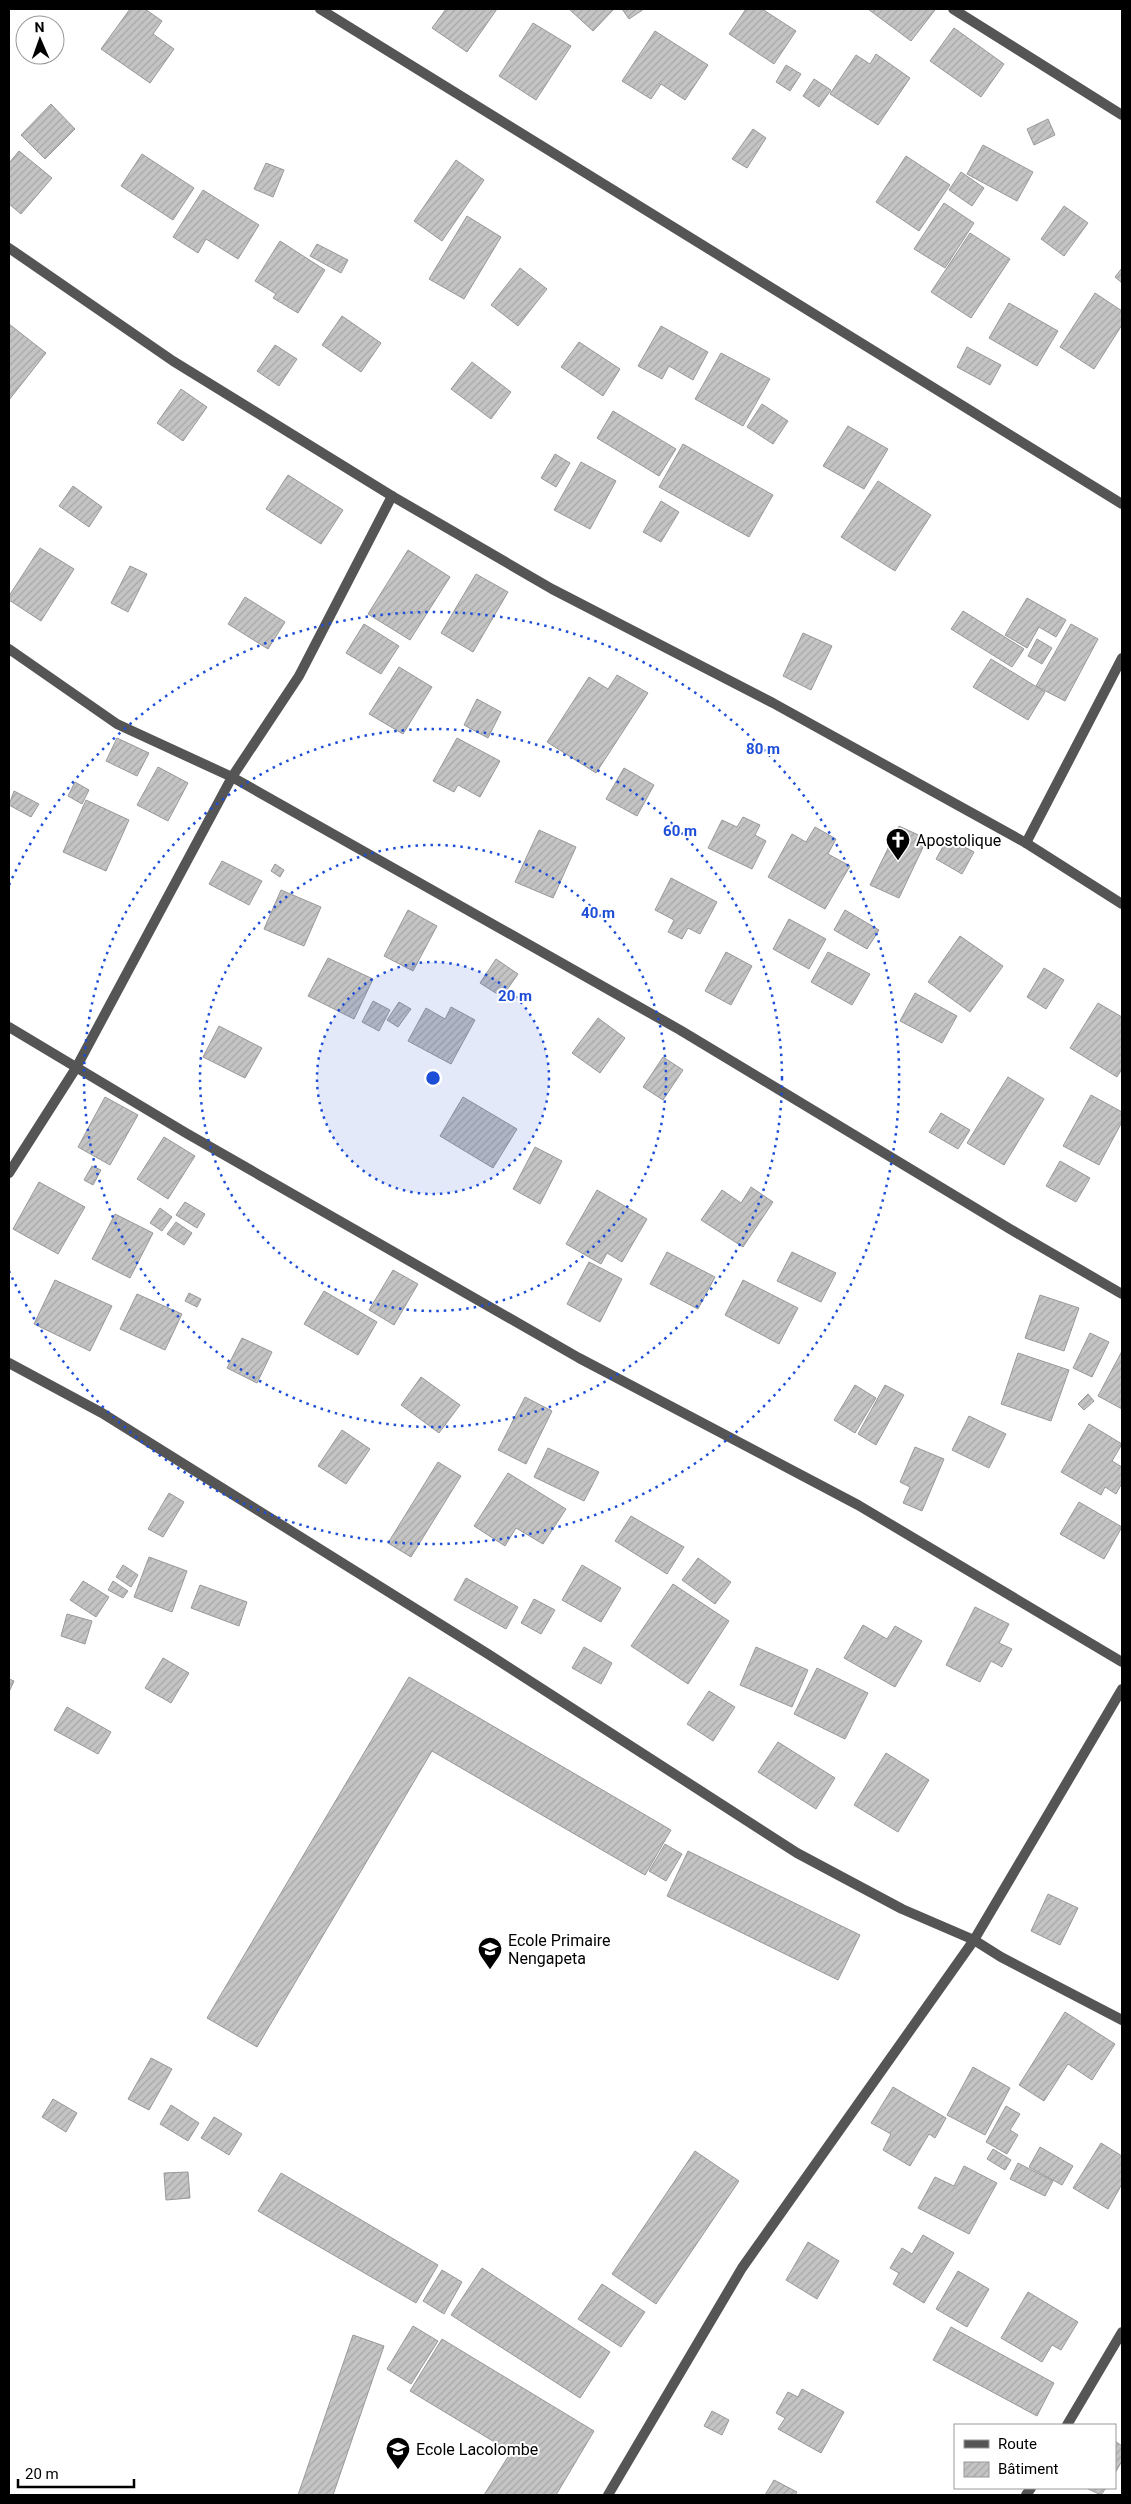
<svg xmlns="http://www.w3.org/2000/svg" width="1131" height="2504" font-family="Roboto,sans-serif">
	<defs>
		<pattern id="building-hatch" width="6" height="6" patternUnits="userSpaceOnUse" patternTransform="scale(1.25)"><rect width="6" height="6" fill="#c4c4c4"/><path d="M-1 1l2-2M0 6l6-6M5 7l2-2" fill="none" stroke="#a7a7a7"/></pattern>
	</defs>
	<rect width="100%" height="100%" fill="#fff"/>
	<!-- building -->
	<g fill="url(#building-hatch)" stroke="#999">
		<path d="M130 9H145L162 21 153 34 174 49 150 83 101 49Z"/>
		<path d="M446 9H497L467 52 432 28Z"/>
		<path d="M569 9H614L593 31Z"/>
		<path d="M622 9H644L629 19Z"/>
		<path d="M746 9H762L796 31 774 64 729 34Z"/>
		<path d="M868 9H934L935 10 911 41Z"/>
		<path d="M533 23 571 46 536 100 499 76Z"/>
		<path d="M954 28 1004 64 981 97 930 61Z"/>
		<path d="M655 31 708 65 685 100 661 84 651 99 622 81Z"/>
		<path d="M876 54 910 78 878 125 830 94 856 55 870 64Z"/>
		<path d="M786 65 801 74 790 91 776 82Z"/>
		<path d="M814 79 831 90 819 107 803 96Z"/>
		<path d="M51 104 75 129 45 159 21 135Z"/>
		<path d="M1048 119 1055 135 1034 145 1027 129Z"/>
		<path d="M753 129 766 138 747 168 732 159Z"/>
		<path d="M983 145 1033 172 1017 201 967 174Z"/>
		<path d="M19 151 52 178 21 214 9 204V163Z"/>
		<path d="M142 154 194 188 173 220 121 186Z"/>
		<path d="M906 156 950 185 919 231 876 202Z"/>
		<path d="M456 160 484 180 442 241 414 221Z"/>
		<path d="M266 163 284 170 273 197 254 189Z"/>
		<path d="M961 172 984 188 972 206 949 190Z"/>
		<path d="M203 190 259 225 238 259 206 239 198 253 173 237Z"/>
		<path d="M944 203 974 223 945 268 914 249Z"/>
		<path d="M1064 206 1088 223 1064 256 1041 239Z"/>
		<path d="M467 216 501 237 464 299 429 279Z"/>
		<path d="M970 233 1010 259 971 318 931 292Z"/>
		<path d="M280 241 325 270 298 313 273 298 276 294 255 281Z"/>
		<path d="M317 244 348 260 341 273 310 256Z"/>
		<path d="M520 268 547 289 518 326 491 305Z"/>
		<path d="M1122 268V283L1115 277Z"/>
		<path d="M1095 293 1122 311V325L1094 369 1060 347Z"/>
		<path d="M1009 303 1058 331 1037 366 989 338Z"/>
		<path d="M342 316 381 343 361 372 322 345Z"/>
		<path d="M9 324 46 353 9 400Z"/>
		<path d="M661 326 708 352 693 380 669 366 662 379 638 366Z"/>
		<path d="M579 342 620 369 603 396 561 367Z"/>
		<path d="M275 345 297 359 279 386 257 371Z"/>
		<path d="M967 347 1001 365 990 385 957 367Z"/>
		<path d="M721 353 770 379 743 426 695 399Z"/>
		<path d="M472 362 511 392 491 419 451 389Z"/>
		<path d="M181 389 207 407 183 441 157 423Z"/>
		<path d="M762 404 788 421 773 444 747 427Z"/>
		<path d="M613 411 676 449 659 476 597 438Z"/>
		<path d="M848 426 888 449 864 489 823 466Z"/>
		<path d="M683 444 773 495 749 537 659 487Z"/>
		<path d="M555 454 570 463 556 487 541 478Z"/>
		<path d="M581 462 616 481 590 529 554 510Z"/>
		<path d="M288 475 343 510 321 544 266 509Z"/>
		<path d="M878 481 931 515 895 571 841 537Z"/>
		<path d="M73 486 102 507 89 527 59 506Z"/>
		<path d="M661 501 679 512 661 542 643 532Z"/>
		<path d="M40 548 74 569 41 621 9 600V596Z"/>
		<path d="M408 550 450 577 410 640 368 614Z"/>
		<path d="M130 566 147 574 128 612 111 603Z"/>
		<path d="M476 574 508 592 473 652 441 633Z"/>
		<path d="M245 597 285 622 268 649 228 624Z"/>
		<path d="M1027 598 1066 620 1056 637 1039 627 1027 648 1005 635Z"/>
		<path d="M963 611 1024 649 1012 667 951 629Z"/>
		<path d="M364 624 399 646 381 674 346 653Z"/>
		<path d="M1071 624 1098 639 1065 701 1036 686Z"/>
		<path d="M803 633 832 646 811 690 783 676Z"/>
		<path d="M1037 639 1052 648 1042 664 1028 656Z"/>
		<path d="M991 659 1045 692 1028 720 973 687Z"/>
		<path d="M399 667 432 687 403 734 369 714Z"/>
		<path d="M617 675 648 693 596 773 547 742 589 677 608 689Z"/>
		<path d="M477 699 501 712 488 738 464 725Z"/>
		<path d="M117 738 149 753 137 776 106 761Z"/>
		<path d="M457 738 500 761 480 797 458 785 454 792 433 781Z"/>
		<path d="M158 767 188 783 168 821 137 805Z"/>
		<path d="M624 768 654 785 637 816 606 799Z"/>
		<path d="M75 782 89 790 82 804 68 796Z"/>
		<path d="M14 791 39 804 31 817 9 805Z"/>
		<path d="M86 800 129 820 106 871 63 852Z"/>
		<path d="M743 817 760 825 755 835 766 841 752 869 708 848 722 820 737 827Z"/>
		<path d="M899 826 927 839 899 898 870 885Z"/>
		<path d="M815 827 836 839 828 854 850 866 825 909 768 877 792 834 806 842Z"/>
		<path d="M539 830 576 847 553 898 515 882Z"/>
		<path d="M948 838 974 852 962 874 936 859Z"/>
		<path d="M222 861 262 881 249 905 209 884Z"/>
		<path d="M275 864 284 870 280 877 271 871Z"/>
		<path d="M671 878 717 902 700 934 688 928 682 939 668 932 674 920 655 910Z"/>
		<path d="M281 890 321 907 304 946 264 929Z"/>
		<path d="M408 910 437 926 413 971 384 956Z"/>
		<path d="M845 910 879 930 867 949 834 930Z"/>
		<path d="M789 919 826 939 809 969 773 949Z"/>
		<path d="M960 936 1003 966 970 1012 928 982Z"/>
		<path d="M726 952 752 966 731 1005 705 991Z"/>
		<path d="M828 952 870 974 852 1005 811 982Z"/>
		<path d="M328 958 373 979 354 1019 308 996Z"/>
		<path d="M496 959 518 974 502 997 480 983Z"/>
		<path d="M1044 968 1064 980 1046 1009 1027 997Z"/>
		<path d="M915 993 957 1016 942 1043 900 1021Z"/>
		<path d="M373 1001 390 1010 379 1031 362 1022Z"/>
		<path d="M399 1002 411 1009 398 1027 387 1020Z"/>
		<path d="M1098 1003 1122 1017V1069L1117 1077 1070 1048Z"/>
		<path d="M451 1007 475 1020 451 1064 408 1041 426 1008 445 1019Z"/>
		<path d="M598 1018 625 1038 600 1073 572 1053Z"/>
		<path d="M219 1026 262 1048 245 1078 203 1057Z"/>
		<path d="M663 1057 683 1070 663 1100 643 1087Z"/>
		<path d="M1008 1077 1044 1099 1004 1165 967 1143Z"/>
		<path d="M1091 1095 1122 1112V1122L1099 1165 1063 1146Z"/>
		<path d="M105 1097 138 1115 110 1165 78 1147Z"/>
		<path d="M463 1097 517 1129 493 1168 440 1136Z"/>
		<path d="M941 1113 970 1130 958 1149 929 1132Z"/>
		<path d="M164 1137 195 1156 168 1199 137 1179Z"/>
		<path d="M535 1147 562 1161 540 1204 513 1189Z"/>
		<path d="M1060 1161 1090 1178 1076 1202 1046 1186Z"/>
		<path d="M92 1166 101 1170 93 1185 84 1180Z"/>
		<path d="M39 1182 85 1207 58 1254 13 1229Z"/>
		<path d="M751 1187 773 1202 743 1247 701 1220 722 1190 741 1203Z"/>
		<path d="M597 1190 647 1219 622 1262 607 1253 601 1264 566 1244Z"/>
		<path d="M185 1202 205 1214 197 1228 176 1215Z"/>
		<path d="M160 1208 172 1217 162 1231 150 1223Z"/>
		<path d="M115 1214 153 1233 130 1278 92 1259Z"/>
		<path d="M176 1222 192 1233 184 1245 167 1234Z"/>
		<path d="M667 1252 715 1277 698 1309 650 1284Z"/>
		<path d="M792 1252 836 1273 821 1302 777 1281Z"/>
		<path d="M589 1262 622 1279 600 1322 567 1304Z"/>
		<path d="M393 1270 418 1284 394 1325 369 1310Z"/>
		<path d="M55 1280 112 1306 90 1351 34 1324Z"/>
		<path d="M743 1280 798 1308 779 1344 725 1315Z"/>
		<path d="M324 1291 377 1322 358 1355 304 1324Z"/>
		<path d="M189 1293 201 1299 197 1307 185 1301Z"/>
		<path d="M137 1294 182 1314 165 1350 120 1329Z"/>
		<path d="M1040 1295 1079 1308 1064 1351 1025 1338Z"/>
		<path d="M1090 1333 1109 1342 1092 1377 1073 1368Z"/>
		<path d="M242 1338 272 1352 257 1383 227 1368Z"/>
		<path d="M1122 1351V1409L1098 1396Z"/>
		<path d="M1018 1353 1069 1370 1051 1421 1001 1404Z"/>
		<path d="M421 1377 460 1405 439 1433 401 1405Z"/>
		<path d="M855 1385 876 1398 855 1433 834 1420Z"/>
		<path d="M885 1385 904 1395 876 1445 858 1434Z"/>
		<path d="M1088 1394 1094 1401 1084 1410 1078 1404Z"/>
		<path d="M525 1397 552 1411 526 1464 498 1450Z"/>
		<path d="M969 1416 1006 1434 989 1468 952 1450Z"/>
		<path d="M1089 1424 1122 1444 1112 1461 1122 1467V1483L1116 1494 1105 1487 1101 1495 1061 1472Z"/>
		<path d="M342 1430 370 1449 346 1484 318 1466Z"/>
		<path d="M915 1447 944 1459 922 1511 903 1503 910 1487 900 1482Z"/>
		<path d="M548 1448 599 1472 584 1501 534 1477Z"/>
		<path d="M438 1462 461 1476 411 1557 388 1543Z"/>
		<path d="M508 1473 566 1509 543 1544 516 1528 505 1546 474 1526Z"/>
		<path d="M169 1493 184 1502 163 1537 148 1529Z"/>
		<path d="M1079 1502 1122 1527 1104 1559 1060 1534Z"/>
		<path d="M631 1516 684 1547 667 1574 615 1541Z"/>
		<path d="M149 1557 187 1571 172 1612 134 1597Z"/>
		<path d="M698 1558 731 1582 715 1604 682 1580Z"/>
		<path d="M123 1565 138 1575 131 1587 116 1577Z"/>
		<path d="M582 1565 621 1588 601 1622 562 1600Z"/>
		<path d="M466 1578 518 1607 506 1629 454 1600Z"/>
		<path d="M83 1581 109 1597 96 1617 70 1600Z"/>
		<path d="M113 1581 128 1591 123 1598 108 1590Z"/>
		<path d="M673 1584 729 1621 688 1684 631 1646Z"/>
		<path d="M200 1585 247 1602 239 1626 191 1608Z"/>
		<path d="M534 1599 555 1610 541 1634 521 1623Z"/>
		<path d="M975 1607 1009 1624 999 1643 1012 1649 1002 1667 991 1661 980 1682 946 1665Z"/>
		<path d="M67 1614 92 1621 85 1644 61 1636Z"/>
		<path d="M863 1625 887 1639 895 1626 922 1641 895 1687 844 1658Z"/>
		<path d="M584 1647 612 1663 601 1684 572 1668Z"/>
		<path d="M756 1647 808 1670 792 1707 740 1685Z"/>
		<path d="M163 1658 189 1673 171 1703 145 1688Z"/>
		<path d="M817 1668 868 1693 845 1739 794 1714Z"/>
		<path d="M409 1677 671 1830 645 1875 432 1751 257 2047 207 2018Z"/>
		<path d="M9 1679 14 1681 9 1692Z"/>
		<path d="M709 1691 735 1707 713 1741 687 1724Z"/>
		<path d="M67 1707 111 1732 98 1754 54 1730Z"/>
		<path d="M778 1742 835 1778 816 1809 758 1772Z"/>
		<path d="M886 1753 929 1780 898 1832 854 1805Z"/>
		<path d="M665 1844 682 1854 666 1881 649 1871Z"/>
		<path d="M688 1851 860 1935 838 1980 667 1896Z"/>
		<path d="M1048 1894 1078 1908 1060 1945 1031 1931Z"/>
		<path d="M1065 2012 1115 2044 1092 2080 1068 2064 1044 2101 1019 2085Z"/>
		<path d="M151 2058 172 2069 149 2110 128 2099Z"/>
		<path d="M973 2067 1010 2088 985 2135 947 2115Z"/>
		<path d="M893 2087 946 2118 935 2138 929 2134 910 2166 883 2150 891 2134 871 2123Z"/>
		<path d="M53 2099 77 2113 66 2132 42 2117Z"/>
		<path d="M171 2105 199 2123 188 2141 160 2124Z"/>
		<path d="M1006 2106 1020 2114 1010 2130 1018 2135 1007 2154 986 2142Z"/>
		<path d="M214 2117 242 2134 229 2155 201 2138Z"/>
		<path d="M1101 2143 1122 2156V2184L1108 2209 1073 2188Z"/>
		<path d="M1040 2147 1073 2166 1062 2185 1029 2167Z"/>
		<path d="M993 2149 1011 2160 1005 2170 987 2159Z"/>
		<path d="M695 2151 739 2181 656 2304 612 2274Z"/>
		<path d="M1018 2163 1053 2181 1045 2196 1010 2179Z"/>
		<path d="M964 2166 997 2183 969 2234 918 2208 935 2177 954 2186Z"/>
		<path d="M188 2172 190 2198 166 2200 164 2173Z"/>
		<path d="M281 2173 438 2265 416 2303 258 2211Z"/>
		<path d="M923 2235 954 2253 924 2303 893 2284 899 2273 890 2268 902 2248 912 2254Z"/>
		<path d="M808 2242 839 2261 817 2299 786 2280Z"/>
		<path d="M482 2268 610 2352 580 2398 451 2315Z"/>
		<path d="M442 2270 462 2282 444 2314 423 2301Z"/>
		<path d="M958 2271 989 2289 967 2327 936 2309Z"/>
		<path d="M602 2284 645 2312 621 2347 578 2319Z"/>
		<path d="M1028 2292 1078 2322 1061 2350 1052 2345 1042 2362 1001 2338Z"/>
		<path d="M413 2326 438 2341 411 2384 387 2369Z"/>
		<path d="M951 2327 1054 2383 1037 2416 933 2360Z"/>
		<path d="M353 2335 384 2346 333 2495H298Z"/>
		<path d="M442 2339 594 2431 556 2495H484L511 2452 410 2391Z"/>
		<path d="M802 2389 844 2412 821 2453 778 2429 785 2418 776 2413 788 2392 798 2397Z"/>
		<path d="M712 2411 729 2420 722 2435 704 2426Z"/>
		<path d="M1115 2441 1122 2446V2461L1115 2473Z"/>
		<path d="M774 2480 797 2492 795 2495H765Z"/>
		<path d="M1086 2488H1106L1101 2495Z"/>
	</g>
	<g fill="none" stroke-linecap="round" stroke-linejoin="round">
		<!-- street -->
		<g stroke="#555" stroke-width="10">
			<path d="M320 9 1122 504"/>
			<path d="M953 9 1122 115"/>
			<path d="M9 248 173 361 392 496 552 589 773 703 1026 843 1122 904"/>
			<path d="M9 649 117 724 232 777 680 1030 1010 1229 1122 1294"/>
			<path d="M1026 843 1122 658"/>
			<path d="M9 1027 186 1133 579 1358 858 1505 1122 1662"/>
			<path d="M9 1173 76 1068 232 777 299 676 392 496"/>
			<path d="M9 1363 102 1413 488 1654 797 1853 902 1909 974 1940 1001 1957 1122 2020"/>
			<path d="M1067 2425 1122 2332"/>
			<path d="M608 2495 742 2268 974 1940 1122 1689"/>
			<path d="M1026 2495 1031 2488"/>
		</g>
	</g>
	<!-- distance rings -->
	<circle cx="433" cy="1078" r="116" fill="#1d4ed8" fill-opacity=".12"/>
	<g fill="none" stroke="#1d4ed8" stroke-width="2.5" stroke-dasharray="2.5 5">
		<circle cx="433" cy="1078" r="116"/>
		<circle cx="433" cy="1078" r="233"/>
		<circle cx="433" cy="1078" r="349"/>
		<path d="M9 885A466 466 0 1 1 9 1271"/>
	</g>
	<!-- icons -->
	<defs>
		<symbol id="church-pin" viewBox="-11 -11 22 30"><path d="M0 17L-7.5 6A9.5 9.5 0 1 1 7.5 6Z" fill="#000" stroke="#fff"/><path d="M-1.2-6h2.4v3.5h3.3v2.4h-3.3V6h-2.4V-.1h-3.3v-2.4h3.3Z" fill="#fff"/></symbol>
		<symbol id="school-pin" viewBox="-11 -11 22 30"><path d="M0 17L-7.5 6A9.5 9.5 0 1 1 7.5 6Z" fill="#000" stroke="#fff"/><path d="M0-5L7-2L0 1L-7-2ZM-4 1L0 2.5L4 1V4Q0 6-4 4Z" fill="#fff"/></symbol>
	</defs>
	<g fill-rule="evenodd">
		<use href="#church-pin" x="884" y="826" width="28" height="38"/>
		<use href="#school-pin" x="476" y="1935" width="28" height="38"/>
		<use href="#school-pin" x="384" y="2435" width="28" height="38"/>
	</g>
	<g text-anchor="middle" stroke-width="4" stroke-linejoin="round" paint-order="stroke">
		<!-- poi labels -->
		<g font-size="16" fill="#000" stroke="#fff" text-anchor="start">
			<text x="916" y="846">Apostolique</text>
			<text x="508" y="1946">Ecole Primaire<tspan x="508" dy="18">Nengapeta</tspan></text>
			<text x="416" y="2455">Ecole Lacolombe</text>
		</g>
	</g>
	<circle cx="433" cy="1078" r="8" fill="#1d4ed8" stroke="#fff" stroke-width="2.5"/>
	<g font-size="15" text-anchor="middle" font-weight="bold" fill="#1d4ed8" stroke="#fff" stroke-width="4" stroke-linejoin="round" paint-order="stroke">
		<text x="763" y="754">80 m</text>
		<text x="680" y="836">60 m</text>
		<text x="598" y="918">40 m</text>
		<text x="515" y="1001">20 m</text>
	</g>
	<!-- border -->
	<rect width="1131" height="2504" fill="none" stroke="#000000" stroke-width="20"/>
	<!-- legend -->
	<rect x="954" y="2424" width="162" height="65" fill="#ffffff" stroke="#999999"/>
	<rect x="964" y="2440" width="25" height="8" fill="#555555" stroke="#999999"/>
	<text x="998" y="2449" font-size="15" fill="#000000">Route</text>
	<rect x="964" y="2462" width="25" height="15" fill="url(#building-hatch)" stroke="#999999"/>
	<text x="998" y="2474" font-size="15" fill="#000000">Bâtiment</text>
	<!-- north arrow -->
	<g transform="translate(40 40) rotate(358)"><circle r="24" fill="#ffffff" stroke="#999999"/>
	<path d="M0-4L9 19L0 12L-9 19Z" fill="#000000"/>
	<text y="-8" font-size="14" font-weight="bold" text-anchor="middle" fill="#000000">N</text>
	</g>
	<!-- scale -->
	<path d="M18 2479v8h116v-8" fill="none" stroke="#000000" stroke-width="2.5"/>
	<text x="25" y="2479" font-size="15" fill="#000000" stroke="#ffffff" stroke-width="4" paint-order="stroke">20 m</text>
</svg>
